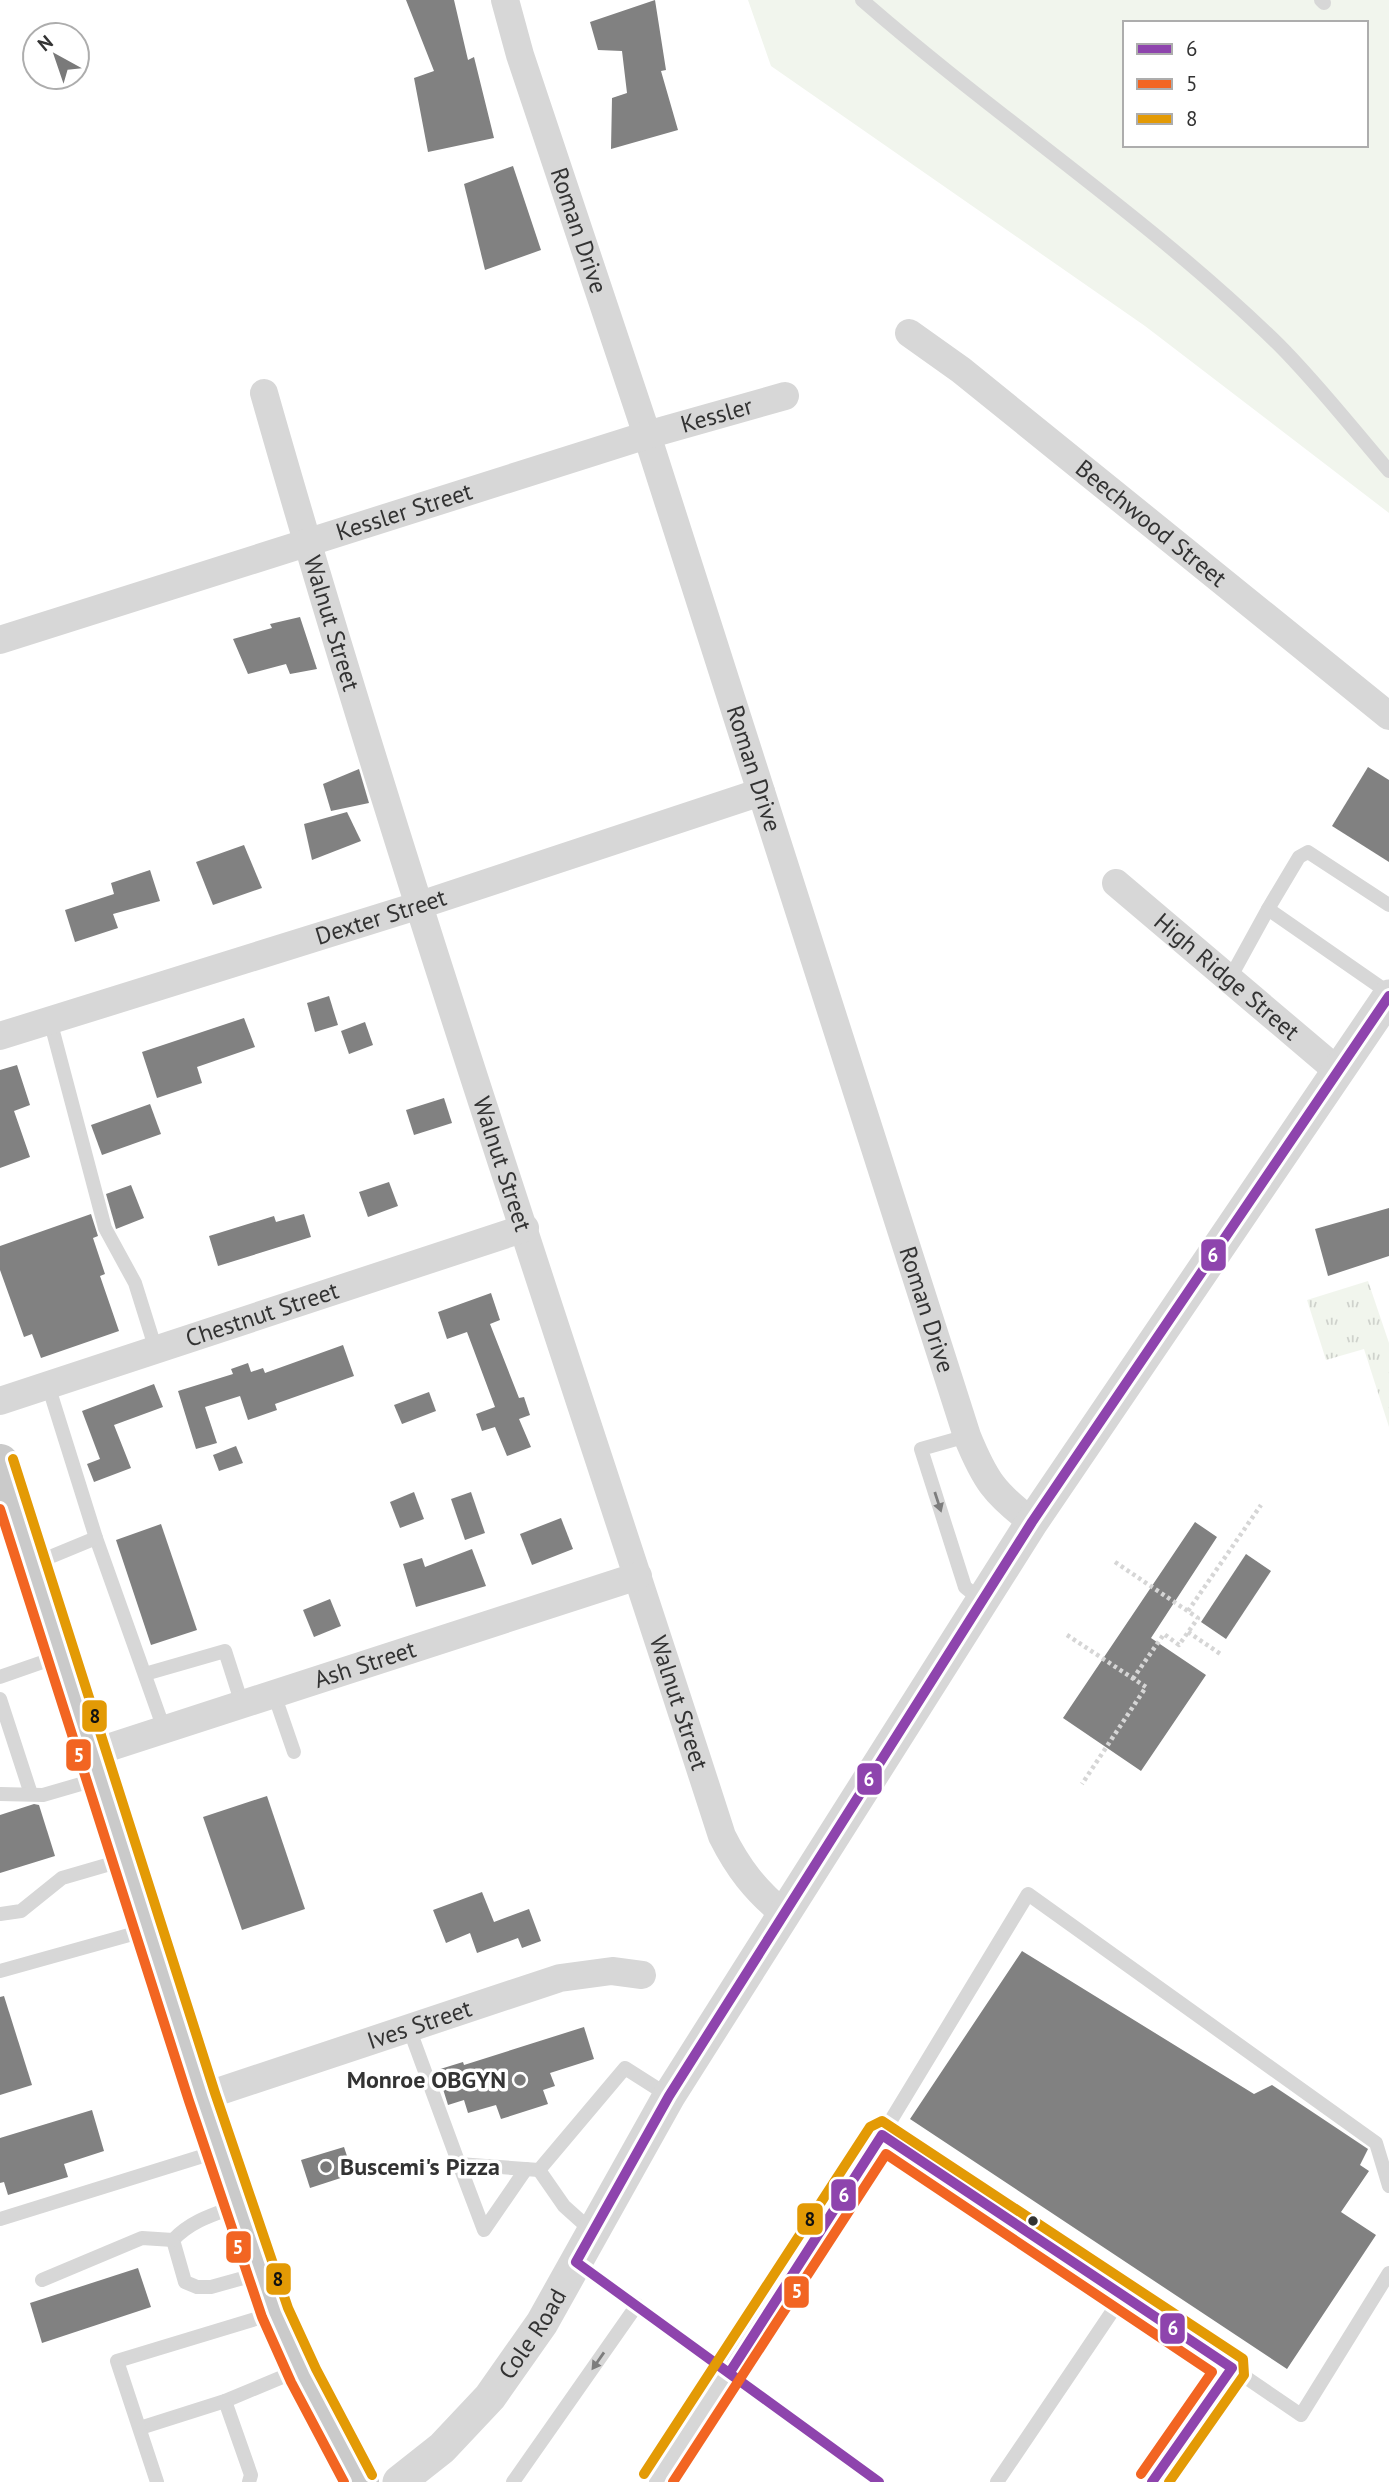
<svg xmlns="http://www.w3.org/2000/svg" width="1389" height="2482" font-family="'PT Sans',sans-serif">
	<defs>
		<pattern id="park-tufts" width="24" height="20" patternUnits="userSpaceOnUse" patternTransform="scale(1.75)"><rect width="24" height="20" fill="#f1f5ed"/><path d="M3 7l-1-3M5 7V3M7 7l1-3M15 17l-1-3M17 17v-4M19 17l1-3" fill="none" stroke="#cfd2cc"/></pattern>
	</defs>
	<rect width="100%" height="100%" fill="#fff"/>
	<!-- grass -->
	<path fill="#f1f5ed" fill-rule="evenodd" d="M748 0H1389V513L1145 326 771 66ZM1125 23H1366V145H1125Z"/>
	<!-- park -->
	<path fill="url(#park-tufts)" d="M1368 1281 1389 1343V1427L1364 1349 1326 1360 1307 1300Z"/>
	<!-- building -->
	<g fill="#818181">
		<path d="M406 0H454L468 60 474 57 494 138 428 152 414 78 434 71Z"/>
		<path d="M655 0 666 70 661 71 678 130 611 149 612 98 627 93 622 51 598 50 590 22Z"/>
		<path d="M513 166 541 250 485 270 464 184Z"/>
		<path d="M300 617 317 669 290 674 286 664 248 674 233 639 272 628 270 624Z"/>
		<path d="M1368 767 1389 780V862L1332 826Z"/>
		<path d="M359 769 369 803 331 811 323 784Z"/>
		<path d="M347 812 361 841 312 860 304 824Z"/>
		<path d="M244 845 262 888 213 905 196 862Z"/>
		<path d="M150 870 160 901 113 914 118 928 75 942 65 910 114 894 111 883Z"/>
		<path d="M329 996 338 1025 315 1032 307 1003Z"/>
		<path d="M244 1018 255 1047 197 1067 202 1083 157 1098 142 1052Z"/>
		<path d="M365 1022 373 1045 349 1054 341 1031Z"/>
		<path d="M17 1065 30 1105 14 1111 30 1157 0 1168V1070Z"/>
		<path d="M444 1098 452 1123 414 1135 406 1110Z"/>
		<path d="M150 1104 161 1134 102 1155 91 1125Z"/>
		<path d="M389 1182 398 1206 368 1217 359 1192Z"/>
		<path d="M131 1185 144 1218 116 1229 106 1194Z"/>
		<path d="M1389 1208V1256L1328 1276 1315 1229Z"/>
		<path d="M91 1214 98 1236 93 1238 105 1274 100 1276 119 1331 41 1358 32 1334 24 1337 0 1270V1246Z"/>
		<path d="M304 1214 311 1237 218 1266 209 1236 274 1216 276 1222Z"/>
		<path d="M491 1293 500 1320 490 1324 519 1398 524 1397 530 1415 519 1419 531 1447 507 1456 495 1427 482 1431 476 1414 495 1407 467 1332 447 1339 438 1312Z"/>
		<path d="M343 1345 354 1376 275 1404 277 1410 248 1420 240 1396 205 1407 217 1443 196 1449 178 1391 233 1374 231 1369 248 1363 251 1372 263 1368 265 1373Z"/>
		<path d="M154 1384 163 1407 114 1425 131 1468 94 1482 87 1464 100 1459 82 1411Z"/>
		<path d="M429 1392 436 1411 402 1424 394 1405Z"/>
		<path d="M236 1446 243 1463 219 1471 213 1455Z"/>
		<path d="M414 1492 424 1519 400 1528 390 1502Z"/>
		<path d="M471 1492 485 1533 465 1540 451 1499Z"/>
		<path d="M561 1518 573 1549 532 1565 520 1534Z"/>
		<path d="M1195 1522 1217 1537 1151 1638 1206 1675 1141 1771 1063 1718Z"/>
		<path d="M161 1524 197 1630 151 1645 116 1540Z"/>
		<path d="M472 1549 486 1586 416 1607 403 1564 422 1558 425 1567Z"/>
		<path d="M1246 1554 1271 1571 1226 1639 1201 1622Z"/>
		<path d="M330 1599 341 1626 314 1637 303 1610Z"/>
		<path d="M267 1796 305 1909 242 1930 203 1817Z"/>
		<path d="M34 1804 39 1805 55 1856 0 1873V1815Z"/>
		<path d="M482 1892 494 1922 529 1909 541 1941 522 1948 518 1938 477 1953 470 1933 446 1943 433 1910Z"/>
		<path d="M1022 1951 1254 2094 1272 2085 1368 2149 1360 2165 1369 2171 1341 2212 1376 2235 1287 2369 910 2119Z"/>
		<path d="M4 1996 32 2085 0 2095V1997Z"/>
		<path d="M584 2027 594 2059 550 2073 555 2086 543 2090 548 2104 501 2119 496 2105 468 2113 464 2100 448 2105 437 2070 463 2062 464 2065Z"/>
		<path d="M92 2110 104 2151 64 2164 68 2177 8 2195 4 2182 0 2183V2138Z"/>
		<path d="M344 2147 353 2174 310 2188 301 2160Z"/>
		<path d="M138 2268 151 2307 42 2343 30 2303Z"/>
	</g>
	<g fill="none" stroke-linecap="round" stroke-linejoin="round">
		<!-- path -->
		<g stroke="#d6d6d6" stroke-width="4.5" stroke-dasharray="3.5 3.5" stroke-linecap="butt">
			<path d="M1115 1562 1198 1618 1179 1645 1164 1634 1132 1680"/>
			<path d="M1188 1611 1261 1505"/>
			<path d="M1188 1632 1222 1655"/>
			<path d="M1067 1635 1146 1687 1082 1784"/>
		</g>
		<!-- service -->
		<g stroke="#d7d7d7" stroke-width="14">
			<path d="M862 0C997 118 1149 218 1278 344 1318 384 1352 428 1389 471"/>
			<path d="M1321 0 1324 3"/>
			<path d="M1268 909 1299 857 1308 852 1389 905"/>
			<path d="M1229 980 1268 909 1389 993"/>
			<path d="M50 1020 105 1228 135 1283 156 1350"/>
			<path d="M48 1385 96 1538 164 1729"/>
			<path d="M967 1436 921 1449 965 1587 982 1601"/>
			<path d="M33 1564 96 1538"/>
			<path d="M145 1674 225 1651 242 1704"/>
			<path d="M0 1677 60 1656"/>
			<path d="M274 1694 294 1752"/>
			<path d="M0 1699 31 1794"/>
			<path d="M0 1794 43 1795 98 1779"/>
			<path d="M0 1914 21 1911 62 1878 124 1860"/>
			<path d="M0 1971 147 1930"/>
			<path d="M409 2028 459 2164 539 2170 625 2068 669 2096"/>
			<path d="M882 2135 1028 1894 1376 2143 1389 2186"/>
			<path d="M459 2164 484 2230 526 2169"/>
			<path d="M539 2170 564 2206 593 2232"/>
			<path d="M237 2206C212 2215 191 2221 173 2240L185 2282 197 2287H211L261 2273"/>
			<path d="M0 2219 219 2151"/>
			<path d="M576 2262 879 2482"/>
			<path d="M42 2280 142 2238 173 2240"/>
			<path d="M1232 2368 1301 2415 1389 2273"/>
			<path d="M225 2401 251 2475 249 2482"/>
			<path d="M140 2428 225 2401 299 2370"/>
			<path d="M157 2482 117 2361 272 2314"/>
			<path d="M513 2482 637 2305"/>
			<path d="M656 2482 882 2135 1232 2368 1152 2482"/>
			<path d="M997 2482 1122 2297"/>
		</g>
		<!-- minor -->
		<g stroke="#d7d7d7" stroke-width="28">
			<path id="s1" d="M505 0 520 55 647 435 967 1436C985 1480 994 1493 1032 1522"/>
			<path id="s2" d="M909 333 961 370 1389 716"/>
			<path id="s3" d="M264 393C402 878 567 1356 722 1836 738 1868 755 1890 783 1913"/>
			<path id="s4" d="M0 640 647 435 785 396"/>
			<path id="s5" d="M1116 883 1339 1072"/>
			<path id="s6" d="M0 1036 420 905 761 792"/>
			<path id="s7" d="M0 1401 525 1228"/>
			<path id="s8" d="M92 1753 638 1576"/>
			<path id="s9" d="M202 2097 560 1978 612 1971 642 1975"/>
		</g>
		<!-- tertiary -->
		<path stroke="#d7d7d7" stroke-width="33" id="s10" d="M399 2482 442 2448 490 2397 542 2323 669 2096 1032 1522 1389 996"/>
		<!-- primary -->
		<path stroke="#cacaca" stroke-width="38" d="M0 1463 202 2097 275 2313 303 2375 360 2482"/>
		<defs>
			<g id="bus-1">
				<path d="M730 2372 882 2135 1232 2368 1152 2482"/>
				<path d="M879 2482 576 2262 669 2096 1032 1522 1389 996"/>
			</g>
			<g id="bus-2">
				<path d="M0 1509 189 2101 262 2317 291 2382 344 2482"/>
				<path d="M673 2482 886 2154 1212 2372 1141 2474"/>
			</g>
			<g id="bus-3">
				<path d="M13 1459 215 2093 288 2308 316 2369 372 2475"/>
				<path d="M644 2474 870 2127 882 2121 1243 2359 1244 2375 1169 2482"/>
			</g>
		</defs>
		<!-- bus-1 casing -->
		<use href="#bus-1" stroke="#fff" stroke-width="16"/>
		<!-- bus-2 casing -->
		<use href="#bus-2" stroke="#fff" stroke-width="16"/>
		<!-- bus-3 casing -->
		<use href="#bus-3" stroke="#fff" stroke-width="16"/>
		<!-- bus-1 -->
		<use href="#bus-1" stroke="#8e44ad" stroke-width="10"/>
		<!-- bus-2 -->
		<use href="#bus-2" stroke="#f26522" stroke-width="10"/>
		<!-- bus-3 -->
		<use href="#bus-3" stroke="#e39a05" stroke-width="10"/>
	</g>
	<!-- one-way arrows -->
	<defs><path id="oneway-solid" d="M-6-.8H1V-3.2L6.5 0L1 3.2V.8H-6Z" transform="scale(1.75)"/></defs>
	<g fill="#7d7d7d">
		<use href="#oneway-solid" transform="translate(938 1502) rotate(72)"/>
		<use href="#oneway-solid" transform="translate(598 2361) rotate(125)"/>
	</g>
	<!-- markers -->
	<g fill="#7a7a7a" stroke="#fff" stroke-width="2.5">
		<circle cx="520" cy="2080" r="7"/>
		<circle cx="326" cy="2167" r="7"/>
	</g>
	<circle fill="#333" stroke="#fff" stroke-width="2.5" cx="1033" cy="2221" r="6"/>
	<g text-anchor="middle" stroke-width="7" stroke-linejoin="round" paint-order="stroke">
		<!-- street labels -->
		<g font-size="24" fill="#333" stroke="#fff">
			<text dy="8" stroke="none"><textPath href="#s1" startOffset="242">Roman Drive</textPath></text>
			<text dy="8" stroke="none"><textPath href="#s4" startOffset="751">Kessler</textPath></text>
			<text dy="8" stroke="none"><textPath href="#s4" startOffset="424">Kessler Street</textPath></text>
			<text dy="8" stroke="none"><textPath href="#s2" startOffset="308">Beechwood Street</textPath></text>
			<text dy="8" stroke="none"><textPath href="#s3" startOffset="240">Walnut Street</textPath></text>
			<text dy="8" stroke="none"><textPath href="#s1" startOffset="808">Roman Drive</textPath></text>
			<text dy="8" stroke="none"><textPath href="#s6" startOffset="399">Dexter Street</textPath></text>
			<text dy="8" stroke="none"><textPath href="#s5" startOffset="145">High Ridge Street</textPath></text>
			<text dy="8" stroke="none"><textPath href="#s3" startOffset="807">Walnut Street</textPath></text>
			<text dy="8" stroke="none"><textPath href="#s1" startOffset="1376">Roman Drive</textPath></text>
			<text dy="8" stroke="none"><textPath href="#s7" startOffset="276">Chestnut Street</textPath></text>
			<text dy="8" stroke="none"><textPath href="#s8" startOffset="287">Ash Street</textPath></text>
			<text dy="8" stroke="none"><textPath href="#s3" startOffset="1374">Walnut Street</textPath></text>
			<text dy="8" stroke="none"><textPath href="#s9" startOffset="229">Ives Street</textPath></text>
			<text dy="8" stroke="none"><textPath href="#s10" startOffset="201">Cole Road</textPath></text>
		</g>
		<!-- poi labels -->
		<g font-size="24" font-weight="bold" fill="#333" stroke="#fff" text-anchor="end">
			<text x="506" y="2088">Monroe OBGYN</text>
			<text x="340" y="2175" text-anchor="start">Buscemi's Pizza</text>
		</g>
	</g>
	<g stroke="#fff" stroke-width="2.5">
		<rect x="1200" y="1238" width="27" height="34" rx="7" fill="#8e44ad"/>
		<rect x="81" y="1699" width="27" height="34" rx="7" fill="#e39a05"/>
		<rect x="65" y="1738" width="27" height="34" rx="7" fill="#f26522"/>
		<rect x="856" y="1762" width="27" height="34" rx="7" fill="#8e44ad"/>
		<rect x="830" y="2178" width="27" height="34" rx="7" fill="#8e44ad"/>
		<rect x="796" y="2202" width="28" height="34" rx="7" fill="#e39a05"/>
		<rect x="225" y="2230" width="27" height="34" rx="7" fill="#f26522"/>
		<rect x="265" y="2262" width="27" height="34" rx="7" fill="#e39a05"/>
		<rect x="783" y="2275" width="27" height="34" rx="7" fill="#f26522"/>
		<rect x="1159" y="2312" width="27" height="33" rx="7" fill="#8e44ad"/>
	</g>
	<g font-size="19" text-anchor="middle" font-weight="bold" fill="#fff">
		<text x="1213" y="1262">6</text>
		<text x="79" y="1762">5</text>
		<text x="869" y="1786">6</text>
		<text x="844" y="2202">6</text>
		<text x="238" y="2254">5</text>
		<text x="797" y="2298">5</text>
		<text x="1173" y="2335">6</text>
	</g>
	<g font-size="19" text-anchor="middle" font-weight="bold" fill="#111">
		<text x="95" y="1723">8</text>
		<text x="810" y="2226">8</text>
		<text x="278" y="2286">8</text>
	</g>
	<!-- legend -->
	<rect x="1123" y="21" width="245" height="126" fill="#ffffff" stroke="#adadad" stroke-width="2"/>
	<rect x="1137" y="44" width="35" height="10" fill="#8e44ad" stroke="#adadad" stroke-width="2"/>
	<text x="1186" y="56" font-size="21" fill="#333333">6</text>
	<rect x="1137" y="79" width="35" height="10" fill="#f26522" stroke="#adadad" stroke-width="2"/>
	<text x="1186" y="91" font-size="21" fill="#333333">5</text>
	<rect x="1137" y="114" width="35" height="10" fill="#e39a05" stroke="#adadad" stroke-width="2"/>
	<text x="1186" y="126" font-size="21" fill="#333333">8</text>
	<!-- north arrow -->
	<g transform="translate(56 56) rotate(320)"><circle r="33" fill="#ffffff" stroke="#adadad" stroke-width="2"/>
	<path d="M0-5L12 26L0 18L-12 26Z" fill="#7a7a7a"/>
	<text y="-10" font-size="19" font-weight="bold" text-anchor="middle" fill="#333333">N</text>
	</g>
</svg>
